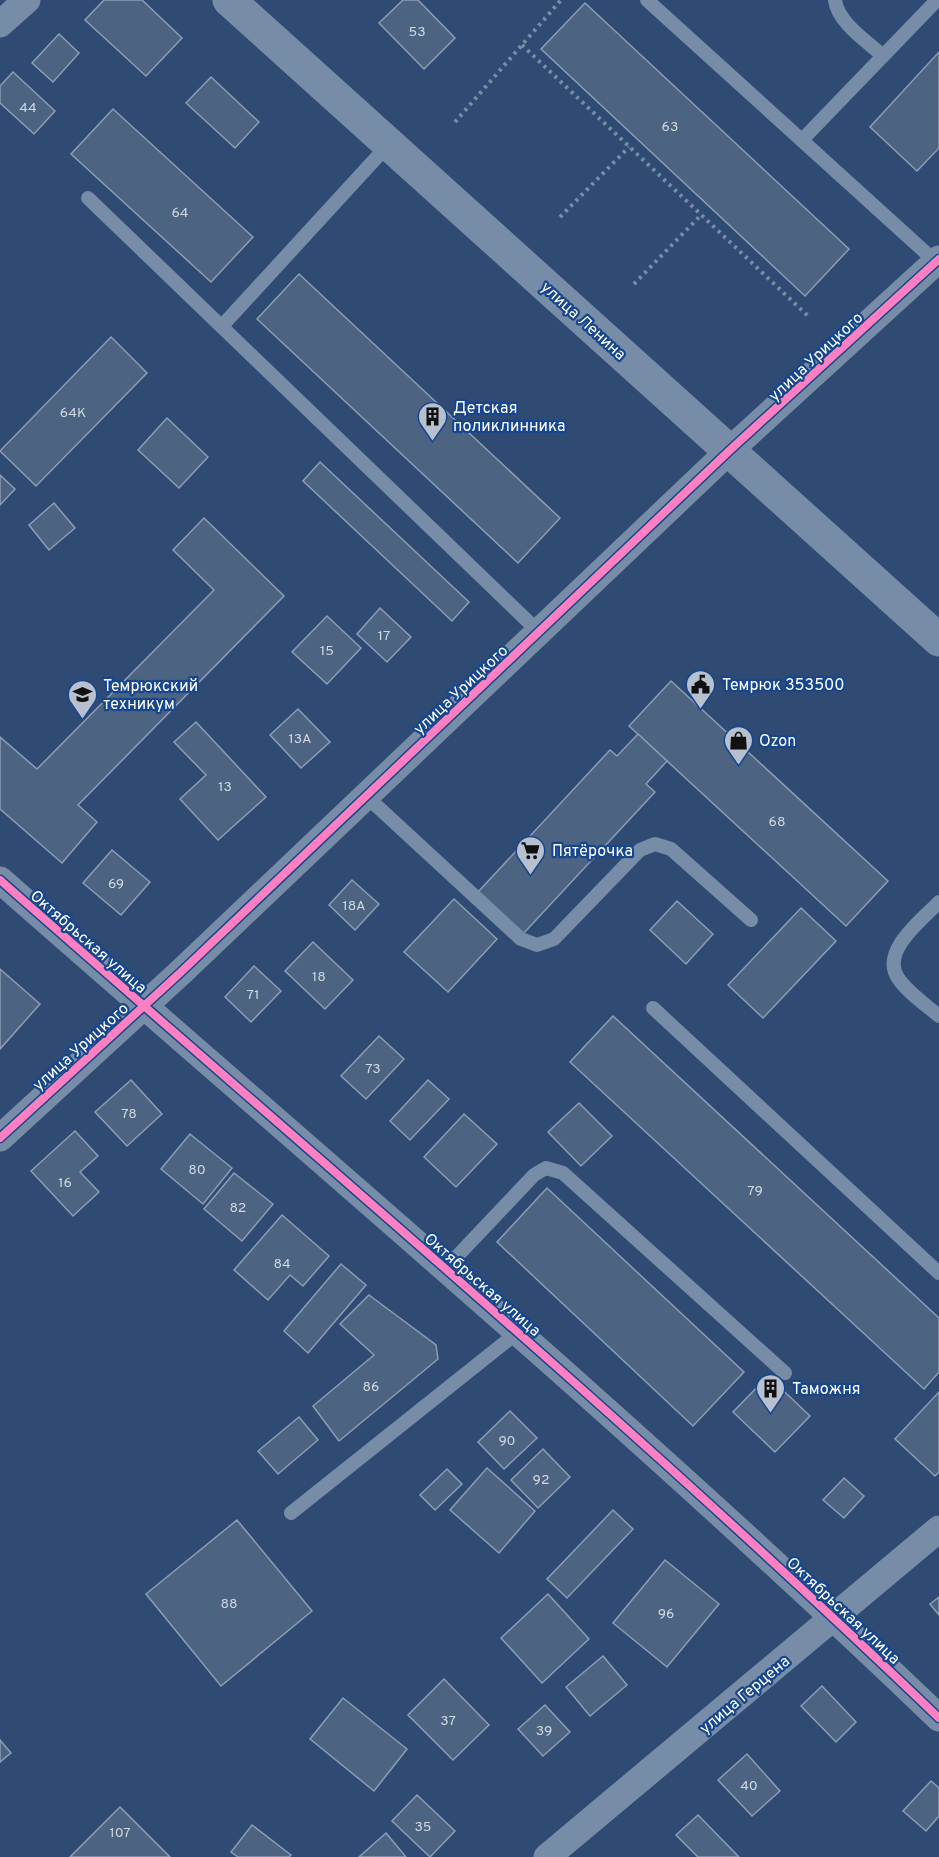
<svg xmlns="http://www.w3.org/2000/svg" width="939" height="1857" font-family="Overpass,sans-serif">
	<rect width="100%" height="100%" fill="#304b73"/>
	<!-- building -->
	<g fill="#4d6382" stroke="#8c9db4" stroke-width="1.5">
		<path d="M104 0H142L182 38 146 76 85 20Z"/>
		<path d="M403 0H418L455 38 424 69 379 23Z"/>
		<path d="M585 3 849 249 805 296 541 49Z"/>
		<path d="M59 34 79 53 53 82 32 63Z"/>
		<path d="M939 52V148L917 171 870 127Z"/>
		<path d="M13 72 55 111 34 134 0 103V86Z"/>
		<path d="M211 77 259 122 235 148 186 103Z"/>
		<path d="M113 109 253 237 211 282 71 154Z"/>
		<path d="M299 274 560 518 518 563 257 319Z"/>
		<path d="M111 337 147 373 36 486 0 451Z"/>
		<path d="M167 418 208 457 179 488 138 450Z"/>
		<path d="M320 462 469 602 452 621 303 481Z"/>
		<path d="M0 475 15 489 0 505Z"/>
		<path d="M54 503 75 528 49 550 29 525Z"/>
		<path d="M204 518 284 596 78 805 97 822 62 863 0 809V737L37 769 214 590 173 550Z"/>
		<path d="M380 608 411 637 387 662 357 634Z"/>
		<path d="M327 616 361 648 327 684 292 652Z"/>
		<path d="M671 681 888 881 846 926 629 726Z"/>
		<path d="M298 709 330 742 301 768 270 735Z"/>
		<path d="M196 722 266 797 218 840 180 799 206 775 174 742Z"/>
		<path d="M638 734 667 761 646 784 655 792 523 934 478 892 610 750 617 756Z"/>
		<path d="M112 850 150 882 121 915 83 883Z"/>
		<path d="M352 880 379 904 355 930 329 905Z"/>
		<path d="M454 899 497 939 448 992 404 952Z"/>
		<path d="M677 901 713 934 686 964 650 930Z"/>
		<path d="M801 908 836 941 763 1018 728 985Z"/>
		<path d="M313 942 353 980 325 1009 285 971Z"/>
		<path d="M254 966 281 991 251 1022 225 997Z"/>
		<path d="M0 969 40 1004 0 1049Z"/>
		<path d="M613 1016 939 1318V1372L924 1389 570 1062Z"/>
		<path d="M379 1036 404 1059 366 1099 341 1076Z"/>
		<path d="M131 1080 162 1114 127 1146 95 1112Z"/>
		<path d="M428 1080 449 1099 410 1140 390 1121Z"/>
		<path d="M579 1103 612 1136 581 1166 548 1132Z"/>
		<path d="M464 1114 497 1144 456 1187 424 1157Z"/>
		<path d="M75 1131 98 1156 80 1172 99 1192 73 1216 31 1171Z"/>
		<path d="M190 1134 232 1168 203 1204 161 1169Z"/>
		<path d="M234 1173 273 1204 242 1241 204 1209Z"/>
		<path d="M547 1188 744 1372 693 1426 497 1242Z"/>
		<path d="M282 1215 329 1256 303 1286 290 1275 268 1300 234 1270Z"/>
		<path d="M341 1264 366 1285 308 1353 284 1331Z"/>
		<path d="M369 1295 436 1345 438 1359 339 1441 313 1406 374 1355 340 1324Z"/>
		<path d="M768 1376 810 1416 775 1452 733 1412Z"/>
		<path d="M939 1392V1472L935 1476 895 1439Z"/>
		<path d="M510 1411 537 1438 504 1469 478 1442Z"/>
		<path d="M299 1417 318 1440 278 1474 258 1451Z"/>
		<path d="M543 1449 570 1477 538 1508 511 1480Z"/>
		<path d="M487 1468 535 1511 499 1553 450 1510Z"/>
		<path d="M447 1469 462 1484 435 1510 420 1495Z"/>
		<path d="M844 1478 864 1496 844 1518 823 1500Z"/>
		<path d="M613 1510 633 1529 567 1598 547 1579Z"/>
		<path d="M237 1520 312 1611 221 1686 146 1594Z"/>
		<path d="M665 1560 719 1604 667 1667 613 1623Z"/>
		<path d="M548 1594 589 1639 542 1683 501 1638Z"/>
		<path d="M939 1597V1615L930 1604Z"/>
		<path d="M603 1656 627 1685 590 1716 566 1687Z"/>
		<path d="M444 1679 489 1725 453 1760 408 1715Z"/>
		<path d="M822 1686 856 1722 836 1742 801 1706Z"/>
		<path d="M343 1698 407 1749 374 1791 310 1739Z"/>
		<path d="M545 1705 570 1732 543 1756 518 1729Z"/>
		<path d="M0 1740 11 1753 0 1762Z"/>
		<path d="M747 1754 780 1791 752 1816 718 1780Z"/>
		<path d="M931 1781 939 1788V1816L926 1831 903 1811Z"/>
		<path d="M417 1795 455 1831 430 1857 392 1821Z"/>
		<path d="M120 1807 170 1857H70Z"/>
		<path d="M698 1815 739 1857H698L676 1835Z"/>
		<path d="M252 1825 291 1855 289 1857H238L231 1852Z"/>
		<path d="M386 1833 406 1857H359Z"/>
	</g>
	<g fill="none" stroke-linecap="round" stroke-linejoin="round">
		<!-- path -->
		<g stroke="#778ca6" stroke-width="4" stroke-dasharray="3 4.5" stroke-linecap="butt">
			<path d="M522 45 808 316"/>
			<path d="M455 122 561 0"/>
			<path d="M560 217 629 147"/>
			<path d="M634 284 701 215"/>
		</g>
		<!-- service -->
		<g stroke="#778ca6" stroke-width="14">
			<path d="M647 0 936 262"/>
			<path d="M835 0C838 23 867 41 883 56"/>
			<path d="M802 140 937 0"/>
			<path d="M88 198 539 632"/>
			<path d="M222 326 389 144"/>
			<path d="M366 796 521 939 537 945 554 939 640 850 655 844 671 849 751 920"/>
			<path d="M939 902C922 920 880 951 898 978 907 992 926 1005 939 1016"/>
			<path d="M653 1008 939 1273"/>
			<path d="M445 1269 534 1175 546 1168 563 1173 785 1373"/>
			<path d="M291 1513 518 1332"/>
		</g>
		<!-- minor -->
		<g stroke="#778ca6" stroke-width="27">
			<path d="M0 24 27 0"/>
			<path d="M0 880C315 1157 636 1427 939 1718"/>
			<path d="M0 1138 181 972 729 451 939 259"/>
			<path d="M547 1857 939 1529"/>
		</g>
		<!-- tertiary -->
		<path stroke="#778ca6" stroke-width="33" d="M229 0 939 640"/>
		<defs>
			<g id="cycleway">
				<path d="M0 880C315 1157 636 1427 939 1718"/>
				<path d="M0 1138 181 972 729 451 939 259"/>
			</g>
		</defs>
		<!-- cycleway casing -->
		<use href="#cycleway" stroke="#15468e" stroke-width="11"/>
		<!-- cycleway -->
		<use href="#cycleway" stroke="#ff80c0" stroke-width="8"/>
	</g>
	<!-- icons -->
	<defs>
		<symbol id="building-pin" viewBox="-11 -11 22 30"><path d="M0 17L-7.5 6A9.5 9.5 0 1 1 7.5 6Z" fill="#b7c0ce" stroke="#15468e"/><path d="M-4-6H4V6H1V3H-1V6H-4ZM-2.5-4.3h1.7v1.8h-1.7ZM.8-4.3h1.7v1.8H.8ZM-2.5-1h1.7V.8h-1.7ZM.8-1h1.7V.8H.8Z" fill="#111"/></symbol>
		<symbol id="civic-pin" viewBox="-11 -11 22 30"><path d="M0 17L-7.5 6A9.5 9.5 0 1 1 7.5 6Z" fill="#b7c0ce" stroke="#15468e"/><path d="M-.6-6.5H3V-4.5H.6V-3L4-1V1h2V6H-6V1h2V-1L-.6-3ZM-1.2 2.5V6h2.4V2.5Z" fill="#111"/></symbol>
		<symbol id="university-pin" viewBox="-11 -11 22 30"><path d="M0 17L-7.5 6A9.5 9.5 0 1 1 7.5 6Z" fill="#b7c0ce" stroke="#15468e"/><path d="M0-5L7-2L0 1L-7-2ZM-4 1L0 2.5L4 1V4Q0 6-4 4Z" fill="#111"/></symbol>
		<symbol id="shop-pin" viewBox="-11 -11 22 30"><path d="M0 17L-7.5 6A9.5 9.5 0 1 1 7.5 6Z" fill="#b7c0ce" stroke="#15468e"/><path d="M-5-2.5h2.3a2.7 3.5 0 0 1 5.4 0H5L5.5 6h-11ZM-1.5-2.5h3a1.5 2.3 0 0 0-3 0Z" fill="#111"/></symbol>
		<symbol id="supermarket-pin" viewBox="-11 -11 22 30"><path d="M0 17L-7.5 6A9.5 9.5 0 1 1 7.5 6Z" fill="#b7c0ce" stroke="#15468e"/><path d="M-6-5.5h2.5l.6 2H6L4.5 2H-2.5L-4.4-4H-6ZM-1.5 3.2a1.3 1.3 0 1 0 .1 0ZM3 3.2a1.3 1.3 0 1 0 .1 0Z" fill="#111"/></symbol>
	</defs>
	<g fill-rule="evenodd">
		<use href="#building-pin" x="416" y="400" width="33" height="45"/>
		<use href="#civic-pin" x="684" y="668" width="33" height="45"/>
		<use href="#university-pin" x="66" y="678" width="33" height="45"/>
		<use href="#shop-pin" x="722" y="724" width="33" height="45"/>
		<use href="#supermarket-pin" x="514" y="834" width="33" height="45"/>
		<use href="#building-pin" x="754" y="1372" width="33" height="45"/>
	</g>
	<g text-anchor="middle" stroke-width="4.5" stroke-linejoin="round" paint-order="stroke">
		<!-- number labels -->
		<g font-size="14" fill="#d2d8e0">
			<text x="417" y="36">53</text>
			<text x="28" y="112">44</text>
			<text x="670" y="131">63</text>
			<text x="180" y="217">64</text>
			<text x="73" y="417">64К</text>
			<text x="384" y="640">17</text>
			<text x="327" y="655">15</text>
			<text x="300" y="743">13А</text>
			<text x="225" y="791">13</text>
			<text x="777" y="826">68</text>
			<text x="116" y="888">69</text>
			<text x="354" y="910">18А</text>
			<text x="319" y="981">18</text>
			<text x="253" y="999">71</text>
			<text x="373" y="1073">73</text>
			<text x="129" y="1118">78</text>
			<text x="197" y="1174">80</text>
			<text x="65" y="1187">16</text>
			<text x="755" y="1195">79</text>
			<text x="238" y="1212">82</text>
			<text x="282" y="1268">84</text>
			<text x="371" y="1391">86</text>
			<text x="507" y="1445">90</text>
			<text x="541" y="1484">92</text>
			<text x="229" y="1608">88</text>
			<text x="666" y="1618">96</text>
			<text x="448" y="1725">37</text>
			<text x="544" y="1735">39</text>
			<text x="749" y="1790">40</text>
			<text x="423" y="1831">35</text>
			<text x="120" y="1837">107</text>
		</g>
		<!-- street labels -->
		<g font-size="16" fill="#fff" stroke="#15468e">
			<text transform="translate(584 320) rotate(42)" y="6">улица Ленина</text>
			<text transform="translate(815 356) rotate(-43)" y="6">улица Урицкого</text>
			<text transform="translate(460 689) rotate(-43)" y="6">улица Урицкого</text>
			<text transform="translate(89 941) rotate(41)" y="6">Октябрьская улица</text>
			<text transform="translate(80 1046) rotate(-42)" y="6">улица Урицкого</text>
			<text transform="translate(483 1284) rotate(41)" y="6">Октябрьская улица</text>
			<text transform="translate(844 1610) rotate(43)" y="6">Октябрьская улица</text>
			<text transform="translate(744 1694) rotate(-40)" y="6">улица Герцена</text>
		</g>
		<!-- poi labels -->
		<g font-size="16" fill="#fff" stroke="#15468e" text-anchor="start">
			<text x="453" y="413">Детская<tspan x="453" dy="18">поликлинника</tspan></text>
			<text x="722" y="690">Темрюк 353500</text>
			<text x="103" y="691">Темрюкский<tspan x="103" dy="18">техникум</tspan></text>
			<text x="759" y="746">Ozon</text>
			<text x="552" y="856">Пятёрочка</text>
			<text x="792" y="1394">Таможня</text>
		</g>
	</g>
</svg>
